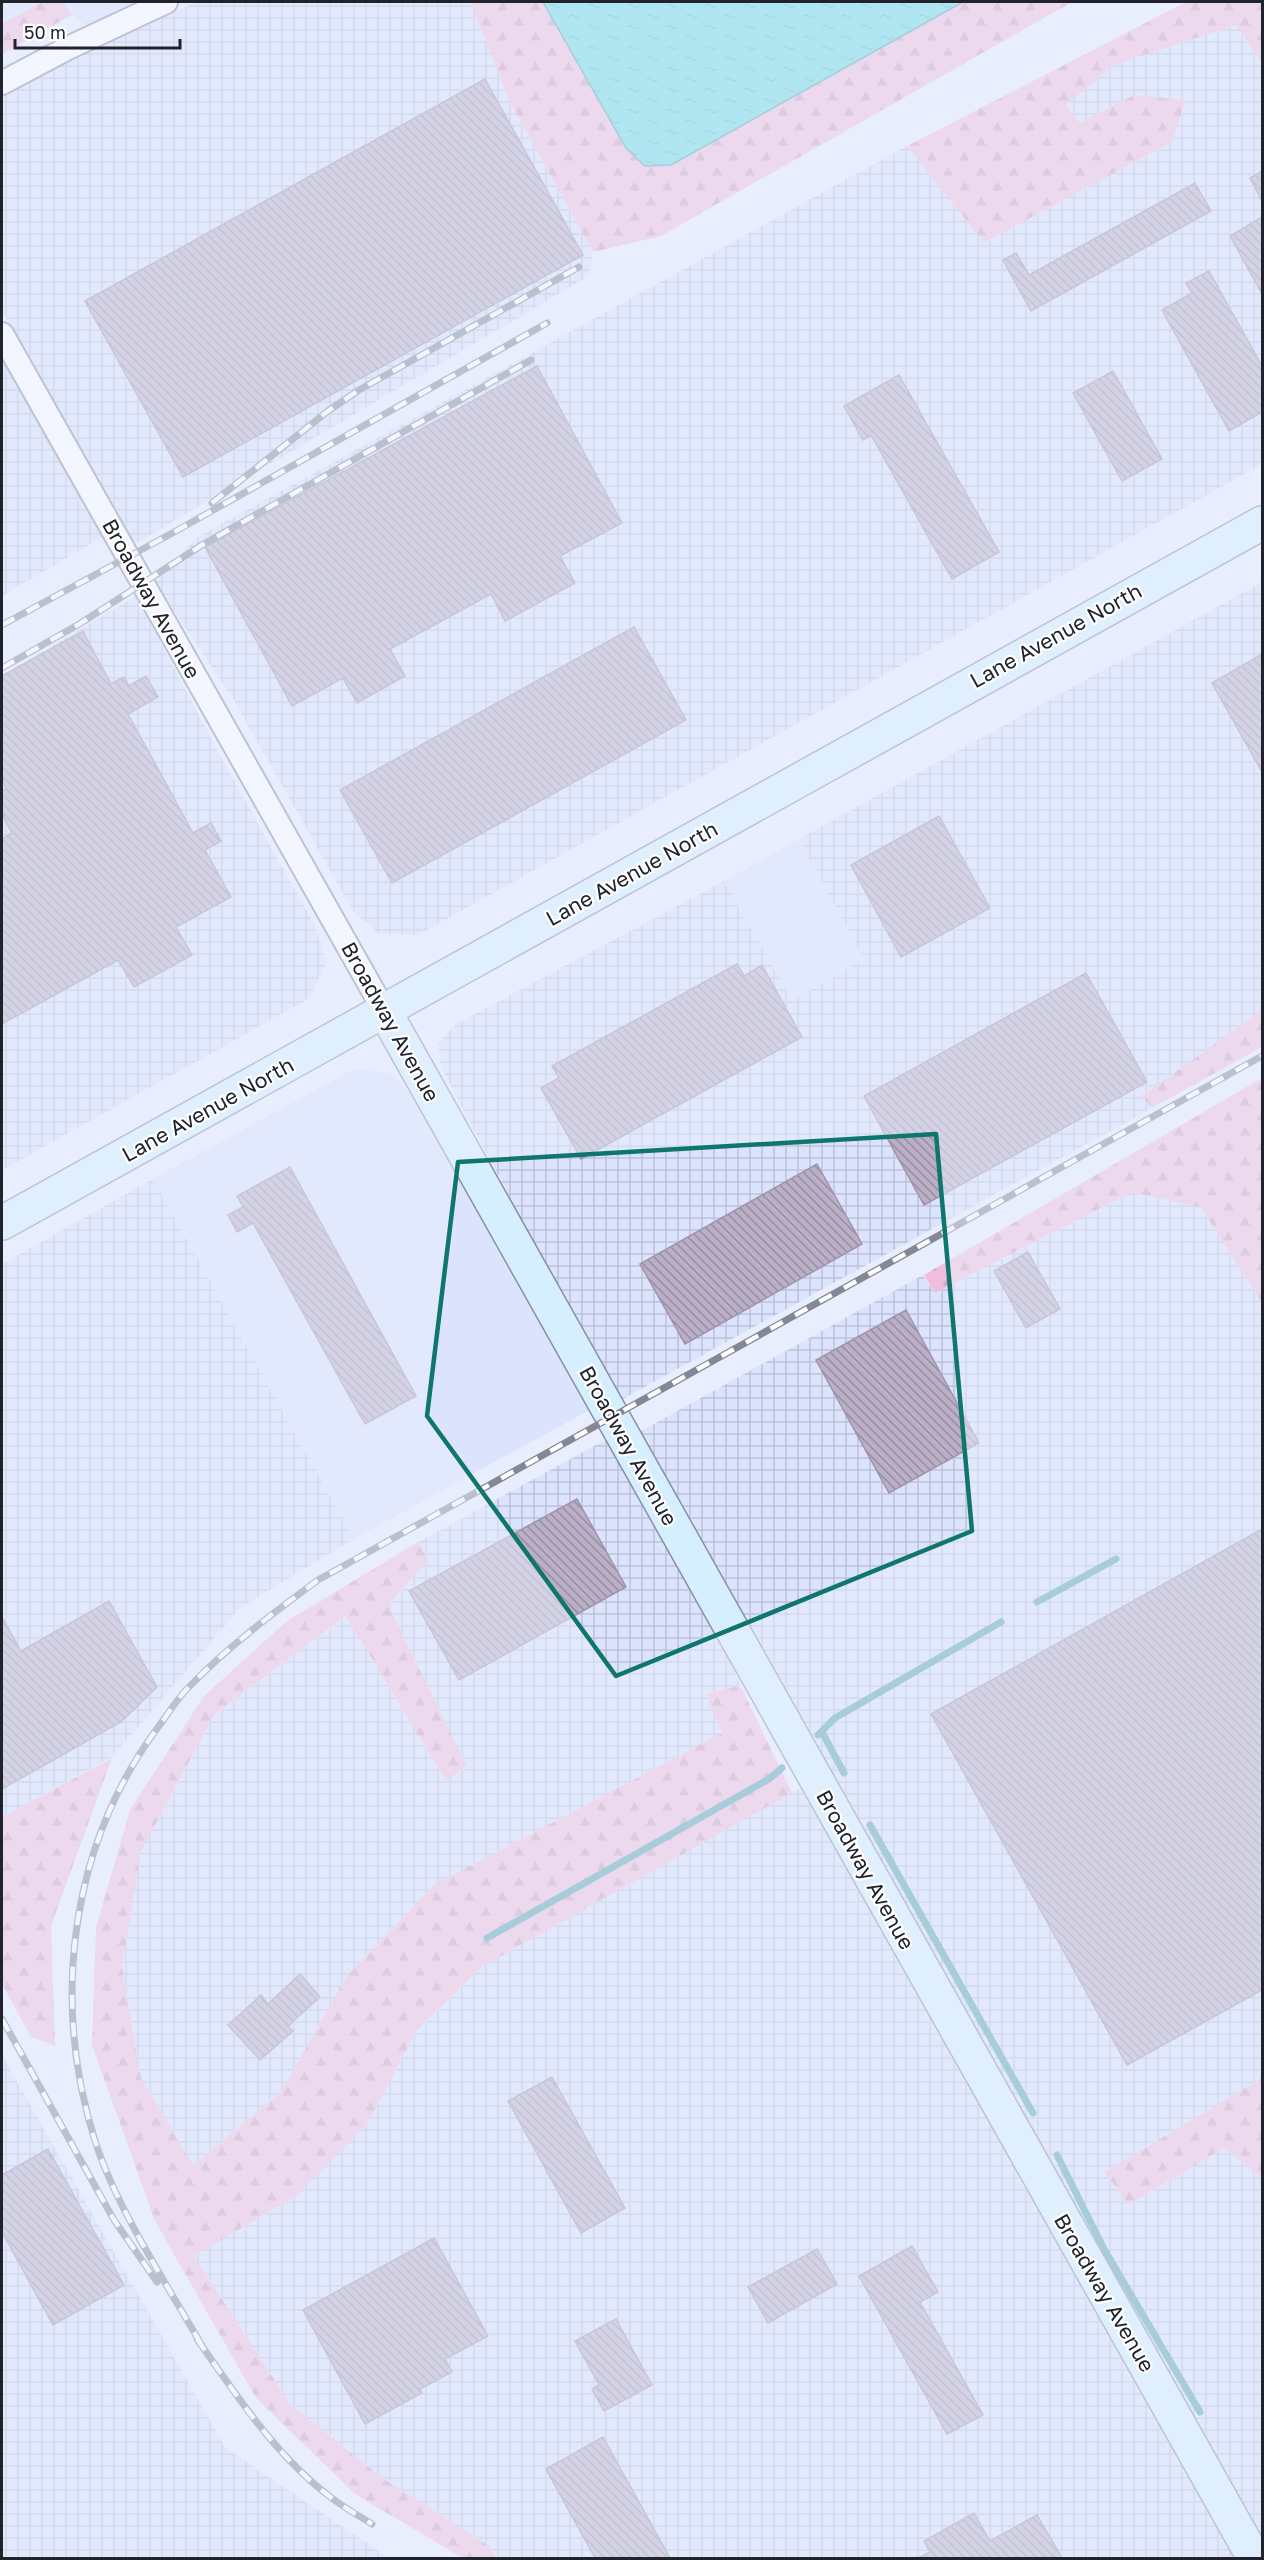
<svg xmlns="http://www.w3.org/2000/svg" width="1264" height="2560" font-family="'Golos Text',sans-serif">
	<defs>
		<pattern id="industrial-grid" width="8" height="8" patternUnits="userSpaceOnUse" patternTransform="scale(1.5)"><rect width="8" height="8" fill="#dbe3fd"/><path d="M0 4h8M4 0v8" fill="none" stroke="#bcc2d9"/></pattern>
		<pattern id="forest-firs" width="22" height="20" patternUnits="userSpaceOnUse" patternTransform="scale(1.5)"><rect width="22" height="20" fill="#f0bedc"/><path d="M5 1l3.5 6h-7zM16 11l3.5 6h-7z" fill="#cea3bd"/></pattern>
		<pattern id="water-ripples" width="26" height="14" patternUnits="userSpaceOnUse" patternTransform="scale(1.5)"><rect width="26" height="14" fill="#6cdbe5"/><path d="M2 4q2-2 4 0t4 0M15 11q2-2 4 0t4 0" fill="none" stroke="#5dbcc5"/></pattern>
		<pattern id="building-back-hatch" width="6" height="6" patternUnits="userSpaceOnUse" patternTransform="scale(1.5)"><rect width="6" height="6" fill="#baafc7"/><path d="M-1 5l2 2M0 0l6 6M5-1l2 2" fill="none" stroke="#978ea2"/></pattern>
	</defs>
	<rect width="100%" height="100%" fill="#e9eefe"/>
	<!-- built -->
	<g fill="#dbe3fd">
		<path d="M2 2H42L2 24Z"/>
		<path d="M63 2H138L86 25 72 15Z"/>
		<path d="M799 839 864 959 791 1002 724 881Z"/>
		<path d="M354 1069 390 1073 411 1092 593 1408 354 1539 153 1179Z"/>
	</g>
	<!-- industrial -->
	<g fill="url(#industrial-grid)">
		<path d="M197 2H470L510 102 593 252 589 276 133 545 2 311V95L96 46Z"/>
		<path d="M1236 25 1262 63V464L418 935 379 934 353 911 235 702 155 582 196 538 907 146 984 243 1172 142 1186 101 1134 95 1080 124 1066 105 1114 65Z"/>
		<path d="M2 357 104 536 2 596Z"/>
		<path d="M1262 582V1010L1142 1096 1152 1108 619 1401 450 1085 441 1066 438 1043 456 1024 724 881 792 1001 864 959 799 839Z"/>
		<path d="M136 596 222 759 314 924 326 962 310 998 2 1170V675Z"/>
		<path d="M153 1179 354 1539 241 1607 112 1757 2 1817V1264Z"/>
		<path d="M1132 1192 1201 1208 1262 1303V2078L1105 2172 1128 2205 1224 2148 1262 2178V2555L636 1434 923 1275 935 1293Z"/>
		<path d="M609 1438 717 1626 740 1685 706 1694 723 1733 434 1885 346 1977 281 2092 193 2165 141 2078 122 1966 141 1852 214 1715 347 1616 446 1781 467 1767 388 1605 428 1561 418 1542Z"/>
		<path d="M805 1785 1241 2558H497L489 2546 384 2479 290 2404 194 2256 296 2196 368 2123 416 2031 483 1966Z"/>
		<path d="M2 2055 225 2447 389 2558H2Z"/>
	</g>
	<!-- forest -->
	<g fill="url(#forest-firs)">
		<path d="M42 2H63L72 15 2 54V24Z"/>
		<path d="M470 2H543L626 147 672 165 963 2H1072L661 236 593 252 510 102Z"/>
		<path d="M1186 2H1262V63L1236 25 1114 65 1066 105 1080 123 1134 95 1186 100 1172 142 984 243 907 146Z"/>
		<path d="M1262 1010V1047L1152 1108 1142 1096Z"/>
		<path d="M1262 1078V1303L1201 1208 1132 1192 935 1293 924 1275Z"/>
		<path d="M418 1542 428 1561 388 1605 467 1766 446 1781 346 1616 214 1715 141 1852 122 1966 141 2078 193 2165 281 2092 346 1977 434 1885 722 1733 706 1694 740 1685 792 1793 483 1966 416 2031 368 2123 296 2196 194 2256 290 2404 384 2479 489 2546 497 2558H463L355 2494 256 2398 155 2221 92 2045 96 1927 130 1810 204 1696 287 1621Z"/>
		<path d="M112 1758 51 1926 55 2046 31 2037 2 1984V1817Z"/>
		<path d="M1262 2078V2178L1224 2148 1128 2205 1105 2172Z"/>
	</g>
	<!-- water -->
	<path fill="url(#water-ripples)" stroke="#55a4ae" stroke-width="1.5" d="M543 2H963L671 165 645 166 626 148Z"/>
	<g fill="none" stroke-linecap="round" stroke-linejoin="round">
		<!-- stream -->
		<g stroke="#55a4ae" stroke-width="7">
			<path d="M1037 1602 1116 1559"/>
			<path d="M822 1732 844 1773"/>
			<path d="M818 1735 835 1718 1001 1622"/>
			<path d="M870 1825 1033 2113"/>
			<path d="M487 1938 769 1779 782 1768"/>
			<path d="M1057 2155 1104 2249 1200 2412"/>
		</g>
	</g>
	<!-- building -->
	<g fill="url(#building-back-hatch)" stroke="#9f94ab" stroke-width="1.5">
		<path d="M485 79 583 255 183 477 85 301Z"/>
		<path d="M1262 171V201L1250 178Z"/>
		<path d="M1195 183 1211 211 1031 311 1003 260 1016 253 1029 275Z"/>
		<path d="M1262 217V294L1230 236Z"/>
		<path d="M1209 271 1262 366V412L1229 431 1162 310 1192 293 1186 283Z"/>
		<path d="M537 366 622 523 560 556 575 583 505 621 491 594 390 649 405 676 357 703 343 678 292 706 205 547Z"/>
		<path d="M1113 371 1162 459 1122 481 1073 393Z"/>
		<path d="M899 375 999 552 952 579 871 435 863 440 844 406Z"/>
		<path d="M634 627 686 720 392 883 340 790Z"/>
		<path d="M83 631 111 684 124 677 129 686 146 676 158 697 128 714 193 833 211 823 221 841 205 850 231 897 176 927 192 955 134 987 118 960 2 1024V839L12 833 2 814V791L6 788 2 780V676Z"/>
		<path d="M1262 654V772L1212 683Z"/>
		<path d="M939 816 990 908 901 957 851 865Z"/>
		<path d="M737 964 744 976 762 965 802 1037 581 1159 541 1088 559 1078 552 1066Z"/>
		<path d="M1086 973 1147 1082 924 1205 864 1096Z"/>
		<path d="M817 1164 862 1244 685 1344 640 1264Z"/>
		<path d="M290 1167 416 1396 365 1424 253 1223 237 1232 228 1215 243 1207 237 1196Z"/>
		<path d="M1028 1252 1060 1309 1026 1328 994 1271Z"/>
		<path d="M906 1310 979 1443 889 1493 816 1360Z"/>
		<path d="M577 1499 626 1587 459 1680 409 1591Z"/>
		<path d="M1262 1529V1990L1127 2065 931 1714Z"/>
		<path d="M109 1601 157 1687 121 1722 2 1789V1617L21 1651Z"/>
		<path d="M300 1974 320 1997 288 2026 293 2031 260 2060 228 2025 261 1995 268 2004Z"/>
		<path d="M552 2077 625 2208 581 2233 508 2101Z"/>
		<path d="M48 2149 124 2285 53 2325 2 2232V2175Z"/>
		<path d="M434 2238 488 2336 445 2359 452 2372 420 2389 422 2393 365 2424 303 2310Z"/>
		<path d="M912 2246 938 2292 920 2302 983 2415 947 2434 859 2276Z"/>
		<path d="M817 2249 837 2284 768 2323 748 2287Z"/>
		<path d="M616 2319 652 2385 604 2411 592 2389 599 2385 575 2341Z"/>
		<path d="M603 2437 670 2558H595L546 2469Z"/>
		<path d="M974 2513 990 2541 1037 2515 1062 2558H918L930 2552 924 2541Z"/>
	</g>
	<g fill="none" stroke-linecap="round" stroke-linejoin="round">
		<defs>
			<g id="street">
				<path d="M2 83 66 49 166 2"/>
				<path d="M2 334 385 1012"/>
			</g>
			<g id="secondary">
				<path d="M385 1012 1254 2558"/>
				<path d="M2 1223 1262 523"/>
			</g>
		</defs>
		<!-- street casing -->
		<use href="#street" stroke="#888fa6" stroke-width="26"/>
		<!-- secondary casing -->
		<use href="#secondary" stroke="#888fa6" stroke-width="36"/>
		<!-- street -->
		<use href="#street" stroke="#fff" stroke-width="22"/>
		<!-- secondary -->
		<use href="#secondary" stroke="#d5efff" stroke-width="33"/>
		<defs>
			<g id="rail">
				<path d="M212 503 328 411 359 390 579 267"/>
				<path d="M2 625 176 531 547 323"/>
				<path d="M2 668 81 623 202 545 531 360"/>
				<path d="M2 2019 114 2220 157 2282"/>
				<path d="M197 2339C237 2396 276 2457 333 2499 345 2508 359 2516 372 2524"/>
				<path d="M201 2344C166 2283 118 2210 96 2144 51 2004 69 1849 156 1730 166 1717 175 1702 186 1690 226 1648 272 1614 318 1580L1262 1056"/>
			</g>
		</defs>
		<!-- rail casing -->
		<use href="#rail" stroke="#848894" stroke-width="7"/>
		<!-- rail -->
		<use href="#rail" stroke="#fff" stroke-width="4.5" stroke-dasharray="14" stroke-linecap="butt"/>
	</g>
	<!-- marked area -->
	<path d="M0 0H1264V2560H0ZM936 1134 972 1531 616 1676 427 1416 458 1162Z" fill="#e9eefe" fill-opacity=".55" fill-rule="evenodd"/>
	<path fill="none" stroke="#0f766e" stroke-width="4.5" stroke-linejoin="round" d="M936 1134 972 1531 616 1676 427 1416 458 1162Z"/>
	<g text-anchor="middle" stroke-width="4.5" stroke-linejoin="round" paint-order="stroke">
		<!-- street labels -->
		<g font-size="21" fill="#20232c" stroke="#fff">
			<text transform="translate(151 599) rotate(61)" y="7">Broadway Avenue</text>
			<text transform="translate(1056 636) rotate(-29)" y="7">Lane Avenue North</text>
			<text transform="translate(632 874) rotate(-29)" y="7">Lane Avenue North</text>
			<text transform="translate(390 1022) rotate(61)" y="7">Broadway Avenue</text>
			<text transform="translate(208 1110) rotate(-29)" y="7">Lane Avenue North</text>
			<text transform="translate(628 1446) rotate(61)" y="7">Broadway Avenue</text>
			<text transform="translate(865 1870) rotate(61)" y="7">Broadway Avenue</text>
			<text transform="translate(1104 2293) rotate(60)" y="7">Broadway Avenue</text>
		</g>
	</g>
	<!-- border -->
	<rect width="1264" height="2560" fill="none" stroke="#20232c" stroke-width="6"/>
	<!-- scale -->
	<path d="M15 39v9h165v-9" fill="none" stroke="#20232c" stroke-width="3"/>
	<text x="24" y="39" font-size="18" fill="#20232c" stroke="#ffffff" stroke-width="4.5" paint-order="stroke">50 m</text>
</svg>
